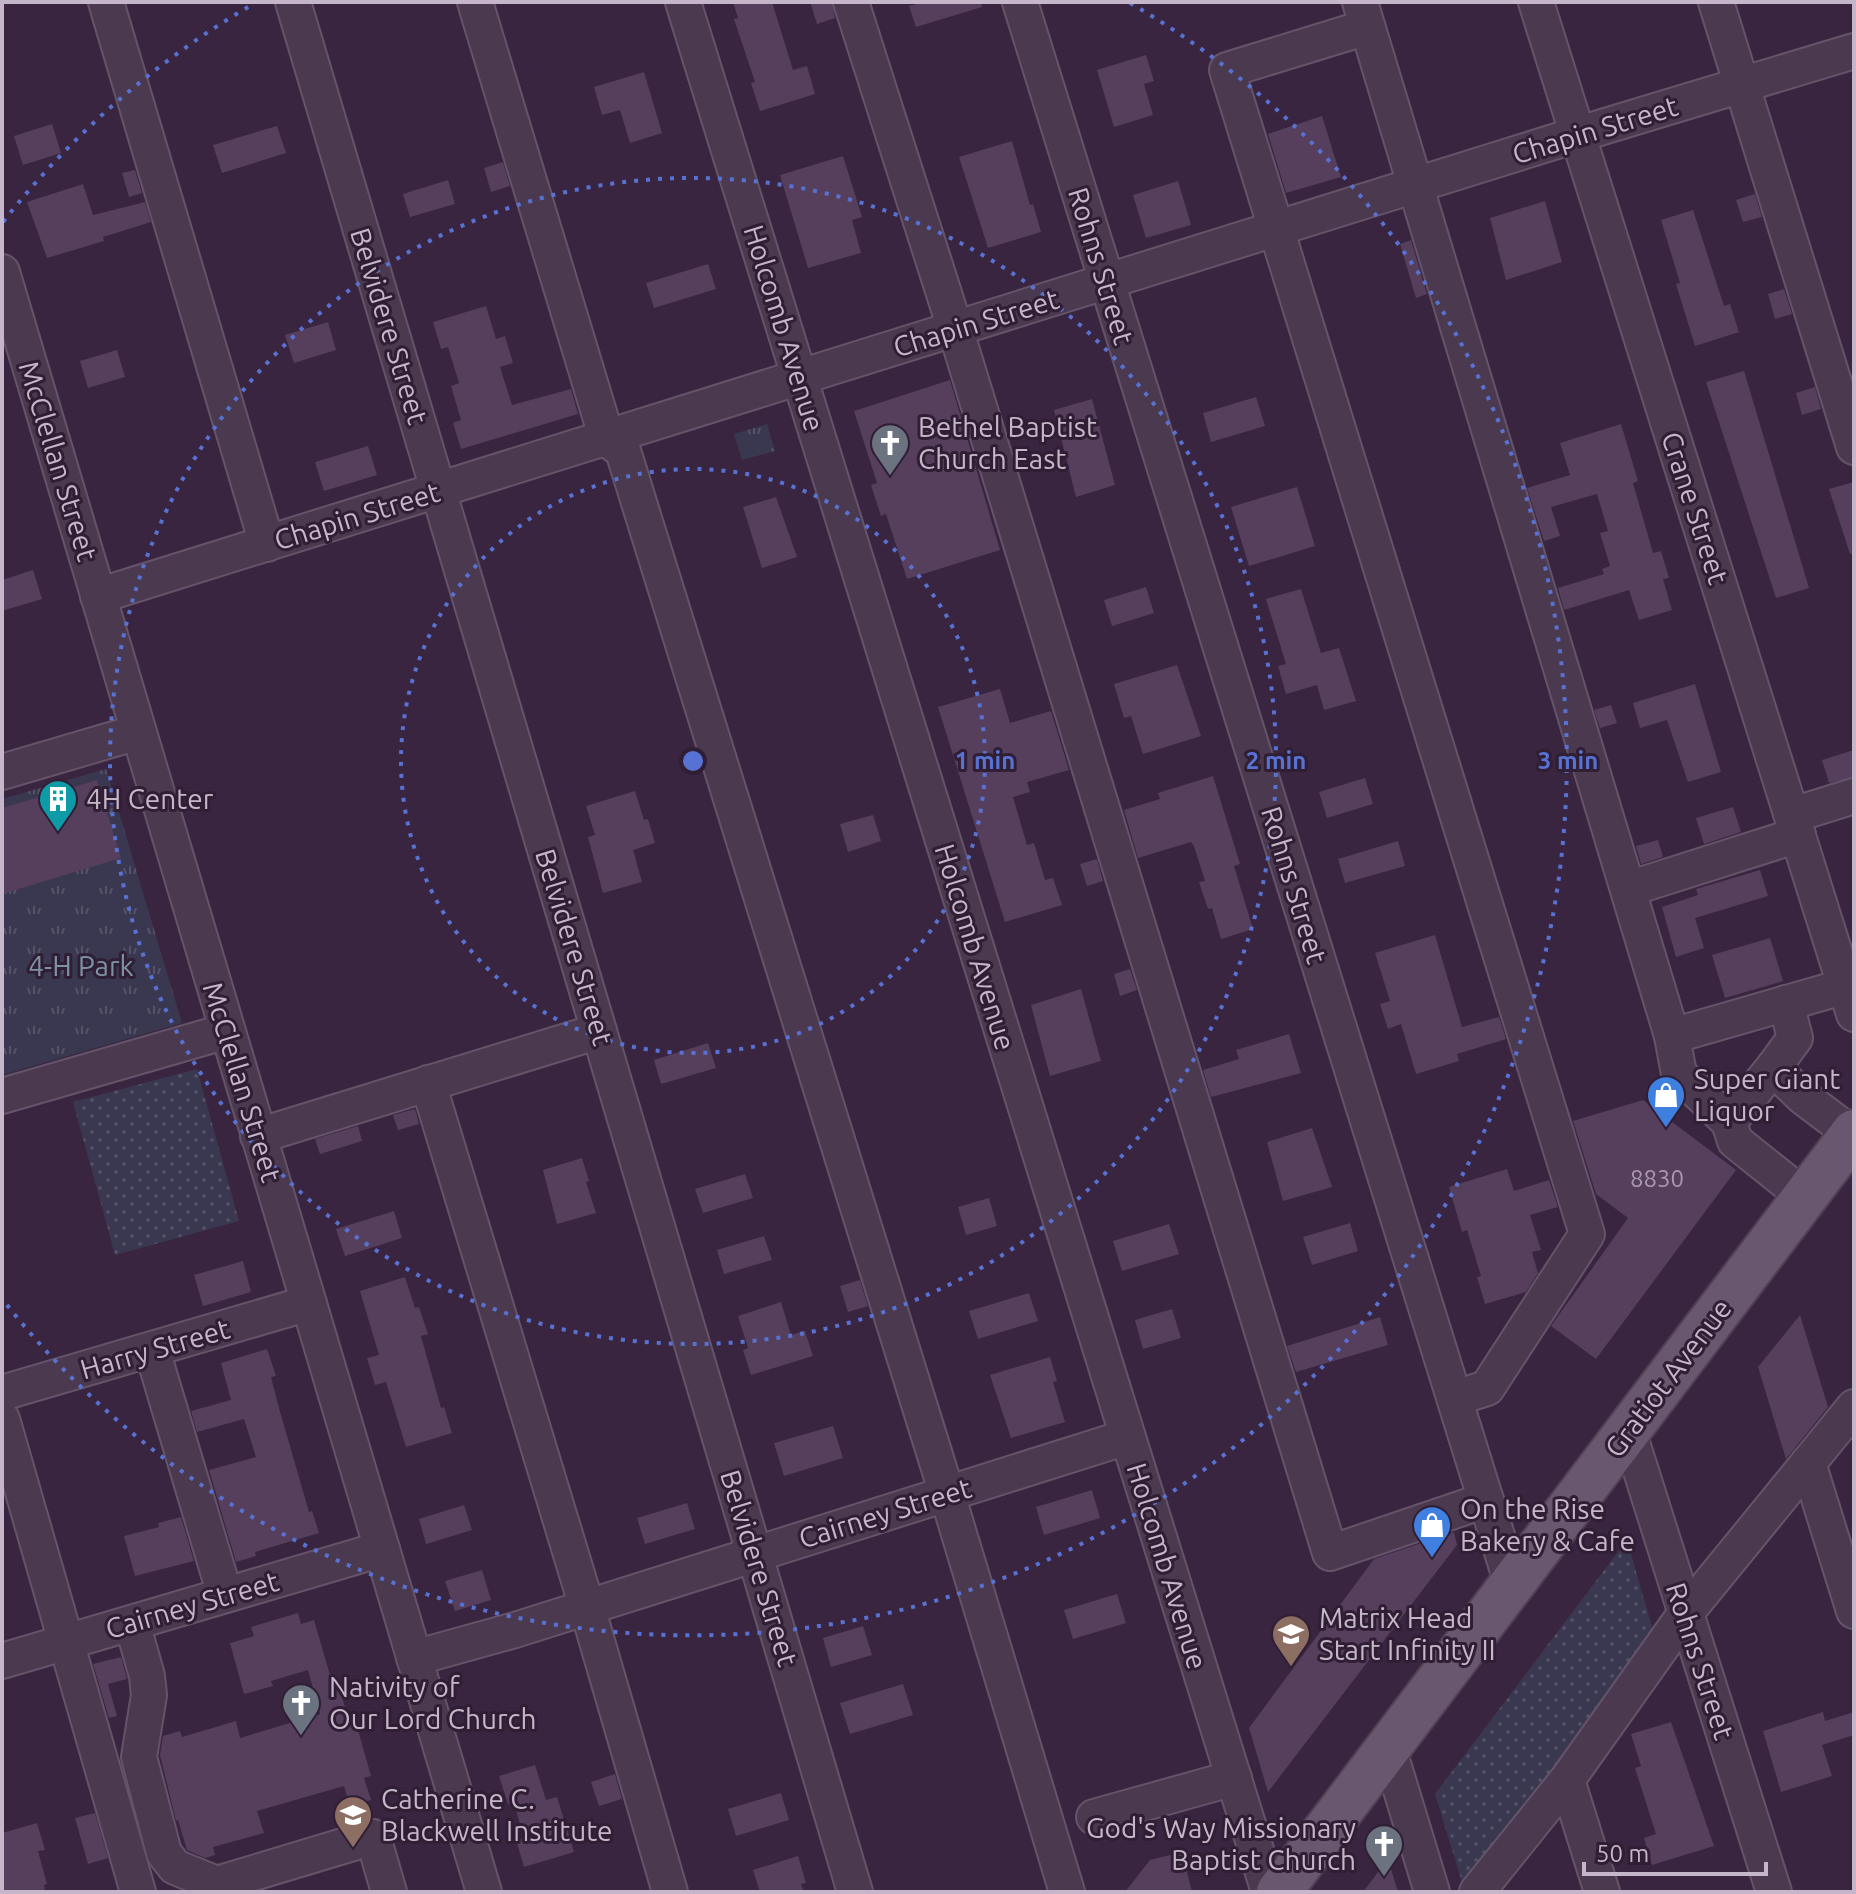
<svg xmlns="http://www.w3.org/2000/svg" width="1856" height="1894" font-family="Ubuntu,sans-serif">
	<defs>
		<pattern id="grass-dots" width="8" height="8" patternUnits="userSpaceOnUse" patternTransform="scale(2)"><rect width="8" height="8" fill="#3a3850"/><path d="M2 2h.1M6 6h.1" fill="none" stroke="#555368" stroke-width="1.8" stroke-linecap="round"/></pattern>
		<pattern id="park-tufts" width="24" height="20" patternUnits="userSpaceOnUse" patternTransform="scale(2)"><rect width="24" height="20" fill="#3a3850"/><path d="M3 7l-1-3M5 7V3M7 7l1-3M15 17l-1-3M17 17v-4M19 17l1-3" fill="none" stroke="#555368"/></pattern>
	</defs>
	<rect width="100%" height="100%" fill="#39253f"/>
	<!-- grass -->
	<g fill="url(#grass-dots)">
		<path d="M197 1069 239 1221 115 1255 73 1102Z"/>
		<path d="M1624 1544H1628L1657 1644 1465 1892 1435 1794Z"/>
	</g>
	<!-- park -->
	<g fill="url(#park-tufts)">
		<path d="M767 424 775 451 742 460 734 434Z"/>
		<path d="M106 769 182 1023 2 1075V799Z"/>
	</g>
	<!-- building -->
	<g fill="#563f5d">
		<path d="M733 2H772L793 70 807 66 815 94 760 111 751 83 755 82 734 19 738 18Z"/>
		<path d="M810 2H832L835 18 817 24Z"/>
		<path d="M924 2H981L982 7 916 27 909 6Z"/>
		<path d="M1146 55 1154 81 1144 84 1153 115 1114 127 1097 70Z"/>
		<path d="M644 72 662 133 630 143 620 110 602 115 594 87Z"/>
		<path d="M1322 116 1341 177 1286 193 1268 134Z"/>
		<path d="M52 124 61 153 23 165 14 136Z"/>
		<path d="M277 126 286 153 222 173 213 145Z"/>
		<path d="M1012 141 1030 205 1033 204 1041 232 988 248 959 157Z"/>
		<path d="M843 156 862 217 852 220 861 253 808 268 780 175Z"/>
		<path d="M503 162 510 186 491 192 484 168Z"/>
		<path d="M135 170 142 193 129 197 122 173Z"/>
		<path d="M448 180 455 204 410 217 403 194Z"/>
		<path d="M1178 181 1191 225 1146 238 1133 195Z"/>
		<path d="M83 184 93 215 145 202 151 222 103 237 104 241 47 258 27 202Z"/>
		<path d="M1755 194 1762 217 1743 222 1736 200Z"/>
		<path d="M1545 201 1562 262 1506 280 1490 218Z"/>
		<path d="M1693 210 1724 306 1730 304 1739 332 1695 346 1676 284 1680 283 1661 220Z"/>
		<path d="M1411 240 1427 294 1416 298 1400 244Z"/>
		<path d="M708 264 716 289 654 308 646 283Z"/>
		<path d="M1784 289 1792 314 1775 319 1768 294Z"/>
		<path d="M486 306 496 339 505 336 513 363 500 367 512 405 571 389 578 414 461 449 453 423 461 420 451 386 459 383 448 347 441 349 433 322Z"/>
		<path d="M328 322 336 350 294 363 285 335Z"/>
		<path d="M117 350 125 377 88 388 80 361Z"/>
		<path d="M1744 371 1809 588 1776 598 1706 382Z"/>
		<path d="M950 380 1000 550 907 579 886 514 881 516 871 485 877 483 854 411Z"/>
		<path d="M1815 387 1821 409 1802 415 1796 393Z"/>
		<path d="M1256 397 1265 426 1211 442 1203 413Z"/>
		<path d="M1092 399 1115 485 1076 497 1054 410Z"/>
		<path d="M1621 424 1638 481 1633 483 1653 553 1661 551 1669 578 1663 579 1672 610 1639 620 1629 590 1564 610 1558 588 1604 574 1602 569 1610 566 1600 533 1608 531 1597 494 1551 507 1560 536 1544 541 1527 488 1570 475 1560 443Z"/>
		<path d="M368 446 377 475 324 491 315 462Z"/>
		<path d="M1854 482V553L1850 554 1829 489Z"/>
		<path d="M1297 487 1315 546 1249 566 1231 507Z"/>
		<path d="M776 497 797 557 762 568 743 507Z"/>
		<path d="M33 570 42 599 2 611V580Z"/>
		<path d="M1146 587 1154 613 1112 626 1104 600Z"/>
		<path d="M1301 589 1321 653 1339 648 1356 701 1324 710 1317 685 1286 694 1278 666 1286 664 1266 599Z"/>
		<path d="M1177 665 1201 736 1143 754 1131 716 1124 718 1114 684Z"/>
		<path d="M1695 684 1721 772 1688 782 1667 720 1640 728 1633 703Z"/>
		<path d="M1000 689 1010 723 1051 711 1069 770 1027 782 1030 792 1013 797 1027 845 1034 843 1045 880 1053 878 1062 905 1005 922 938 707Z"/>
		<path d="M1611 705 1617 723 1600 728 1594 710Z"/>
		<path d="M1854 750V777L1829 783 1822 760Z"/>
		<path d="M1213 776 1240 864 1234 866 1253 929 1221 939 1212 908 1208 909 1199 882 1205 881 1194 846 1191 842 1138 858 1124 810 1160 799 1158 793Z"/>
		<path d="M1365 778 1373 804 1327 818 1319 792Z"/>
		<path d="M97 780 121 858 2 894V808Z"/>
		<path d="M635 791 644 820 648 819 655 843 633 850 642 882 603 893 588 837 595 835 586 806Z"/>
		<path d="M1733 807 1741 832 1704 844 1696 818Z"/>
		<path d="M873 815 881 841 848 852 840 824Z"/>
		<path d="M1658 840 1663 857 1641 864 1636 846Z"/>
		<path d="M1398 841 1405 866 1345 883 1338 859Z"/>
		<path d="M1097 859 1103 881 1087 886 1080 864Z"/>
		<path d="M1760 870 1768 896 1695 918 1704 948 1676 957 1662 907 1698 895 1696 889Z"/>
		<path d="M1435 935 1462 1027 1499 1017 1506 1039 1457 1054 1459 1061 1416 1074 1401 1024 1388 1029 1380 1004 1390 1001 1375 953Z"/>
		<path d="M1770 938 1783 981 1725 998 1712 955Z"/>
		<path d="M1130 969 1137 990 1120 996 1114 974Z"/>
		<path d="M1081 989 1101 1061 1050 1076 1031 1005Z"/>
		<path d="M1289 1034 1301 1073 1211 1097 1203 1070 1239 1059 1236 1050Z"/>
		<path d="M708 1043 716 1068 661 1084 654 1060Z"/>
		<path d="M1643 1100 1736 1170 1596 1359 1551 1326 1628 1218 1596 1194 1573 1121Z"/>
		<path d="M415 1109 419 1124 398 1130 393 1115Z"/>
		<path d="M358 1126 362 1141 320 1154 315 1139Z"/>
		<path d="M1312 1128 1332 1187 1283 1201 1267 1142Z"/>
		<path d="M582 1158 589 1181 586 1182 596 1213 557 1224 543 1170Z"/>
		<path d="M1507 1169 1514 1191 1549 1180 1558 1207 1530 1215 1541 1250 1532 1252 1538 1273 1526 1292 1485 1304 1477 1277 1481 1276 1467 1230 1462 1232 1449 1187Z"/>
		<path d="M745 1174 753 1198 703 1213 695 1189Z"/>
		<path d="M989 1198 997 1226 966 1235 958 1207Z"/>
		<path d="M394 1211 402 1238 345 1256 336 1229Z"/>
		<path d="M1350 1223 1358 1251 1312 1265 1303 1237Z"/>
		<path d="M1169 1224 1179 1254 1122 1271 1113 1241Z"/>
		<path d="M764 1236 772 1260 724 1274 717 1250Z"/>
		<path d="M243 1261 251 1292 203 1306 194 1275Z"/>
		<path d="M405 1277 415 1308 419 1307 428 1334 421 1336 441 1408 444 1407 452 1433 406 1447 386 1382 375 1385 367 1358 379 1355 360 1291Z"/>
		<path d="M860 1280 868 1306 848 1312 840 1286Z"/>
		<path d="M1029 1293 1038 1321 978 1339 969 1311Z"/>
		<path d="M781 1302 791 1335 805 1331 813 1356 751 1375 743 1350 748 1348 738 1316Z"/>
		<path d="M1172 1309 1181 1338 1143 1349 1135 1320Z"/>
		<path d="M1800 1315 1828 1407 1786 1459 1758 1367Z"/>
		<path d="M1380 1317 1388 1345 1296 1372 1287 1346Z"/>
		<path d="M267 1349 276 1376 271 1377 279 1408 309 1512 312 1511 319 1533 255 1552 256 1556 236 1562 209 1470 256 1457 244 1419 197 1432 191 1411 231 1400 221 1363Z"/>
		<path d="M1050 1357 1057 1381 1053 1382 1065 1422 1011 1438 990 1375Z"/>
		<path d="M833 1426 843 1458 784 1476 774 1443Z"/>
		<path d="M1092 1490 1100 1518 1044 1535 1036 1507Z"/>
		<path d="M687 1503 695 1529 645 1544 637 1518Z"/>
		<path d="M464 1505 472 1530 426 1544 419 1519Z"/>
		<path d="M181 1517 194 1561 135 1576 124 1536 159 1527 158 1523Z"/>
		<path d="M1454 1532 1457 1545 1268 1792 1249 1728 1374 1559Z"/>
		<path d="M482 1570 491 1600 455 1611 445 1581Z"/>
		<path d="M1117 1594 1126 1623 1073 1639 1064 1610Z"/>
		<path d="M298 1613 301 1624 314 1620 332 1682 337 1681 348 1717 354 1716 371 1776 364 1778 371 1800 350 1806 344 1786 257 1811 264 1833 213 1847 215 1855 205 1858 187 1850 178 1820 176 1821 160 1755 163 1736 180 1731 182 1737 236 1721 240 1738 320 1714 308 1670 271 1681 273 1686 244 1694 230 1643 254 1636 251 1627Z"/>
		<path d="M863 1626 872 1655 831 1667 823 1638Z"/>
		<path d="M121 1657 127 1679 108 1684 117 1716 109 1718 93 1664Z"/>
		<path d="M903 1684 913 1715 850 1734 840 1703Z"/>
		<path d="M1823 1712 1825 1721 1854 1712V1735L1822 1745 1832 1776 1781 1792 1763 1731Z"/>
		<path d="M1671 1722 1714 1846 1652 1865 1644 1838 1656 1834 1635 1768 1641 1766 1631 1734Z"/>
		<path d="M535 1765 546 1800 557 1797 574 1852 524 1867 516 1840 524 1838 514 1803 508 1804 499 1776Z"/>
		<path d="M615 1774 622 1799 599 1806 591 1782Z"/>
		<path d="M781 1793 789 1820 736 1836 728 1809Z"/>
		<path d="M95 1813 108 1858 88 1864 75 1818Z"/>
		<path d="M37 1823 45 1850 38 1851 47 1884 44 1885 45 1892H2V1833Z"/>
		<path d="M1182 1852 1192 1892H1125L1150 1860Z"/>
		<path d="M798 1856 806 1883 801 1884 804 1892H760L753 1870Z"/>
		<path d="M1388 1859 1398 1892H1363Z"/>
	</g>
	<g fill="none" stroke-linecap="round" stroke-linejoin="round">
		<defs>
			<g id="minor">
				<path d="M106 2 267 544"/>
				<path d="M293 2 855 1892"/>
				<path d="M475 2 607 439 623 451 947 1494 1067 1892"/>
				<path d="M683 2 1269 1892"/>
				<path d="M851 2 955 328 1330 1553 1486 1500"/>
				<path d="M1020 2 1512 1584"/>
				<path d="M1360 2 1672 1036 1846 986"/>
				<path d="M1536 2 1854 1014"/>
				<path d="M1716 2 1854 447"/>
				<path d="M1367 27 1227 70 1587 1234 1487 1388 1455 1398"/>
				<path d="M2 272 484 1892"/>
				<path d="M98 596 1576 135 1854 51"/>
				<path d="M2 772 138 732"/>
				<path d="M1793 815 1854 796"/>
				<path d="M1628 889 1798 835"/>
				<path d="M1672 1036 1679 1074 1729 1122"/>
				<path d="M1773 1068 1795 1038 1786 1003"/>
				<path d="M428 1083 587 1607 670 1892"/>
				<path d="M2 1096 227 1031"/>
				<path d="M258 1136 599 1031"/>
				<path d="M1805 1197 1735 1141 1729 1122 1773 1068 1803 1097 1852 1134"/>
				<path d="M152 1350 225 1595"/>
				<path d="M2 1393 309 1303"/>
				<path d="M2 1419 138 1892"/>
				<path d="M1628 1430 1774 1892"/>
				<path d="M1808 1463 1854 1611"/>
				<path d="M132 1623 147 1676 149 1695 139 1757 164 1853 175 1867 217 1884 373 1837 389 1892"/>
				<path d="M414 1658 515 1630 1127 1437"/>
				<path d="M2 1661 382 1549"/>
				<path d="M1388 1747 1432 1892"/>
				<path d="M1567 1780 1602 1892"/>
				<path d="M1094 1817 1234 1778"/>
				<path d="M1477 1892 1567 1780 1685 1614 1854 1407"/>
			</g>
			<path id="major" d="M1279 1892 1854 1132"/>
		</defs>
		<!-- minor casing -->
		<use href="#minor" stroke="#655469" stroke-width="38"/>
		<!-- major casing -->
		<use href="#major" stroke="#504055" stroke-width="48"/>
		<!-- minor -->
		<use href="#minor" stroke="#4a394f" stroke-width="34"/>
		<!-- major -->
		<use href="#major" stroke="#69576f" stroke-width="44"/>
	</g>
	<!-- distance rings -->
	<g fill="none" stroke="#5872d3" stroke-width="4" stroke-dasharray="4 8">
		<circle cx="693" cy="761" r="292"/>
		<circle cx="693" cy="761" r="583"/>
		<path d="M3 222A875 875 0 0 1 255 3M1130 3A875 875 0 1 1 3 1300"/>
	</g>
	<!-- icons -->
	<defs>
		<symbol id="church-pin" viewBox="-11 -11 22 30"><path d="M0 17L-7.5 6A9.5 9.5 0 1 1 7.5 6Z" fill="#6b7280" stroke="#2f1e34"/><path d="M-1.2-6h2.4v3.5h3.3v2.4h-3.3V6h-2.4V-.1h-3.3v-2.4h3.3Z" fill="#fff"/></symbol>
		<symbol id="building-pin" viewBox="-11 -11 22 30"><path d="M0 17L-7.5 6A9.5 9.5 0 1 1 7.5 6Z" fill="#0f9aa8" stroke="#2f1e34"/><path d="M-4-6H4V6H1V3H-1V6H-4ZM-2.5-4.3h1.7v1.8h-1.7ZM.8-4.3h1.7v1.8H.8ZM-2.5-1h1.7V.8h-1.7ZM.8-1h1.7V.8H.8Z" fill="#fff"/></symbol>
		<symbol id="shop-pin" viewBox="-11 -11 22 30"><path d="M0 17L-7.5 6A9.5 9.5 0 1 1 7.5 6Z" fill="#3f7fe0" stroke="#2f1e34"/><path d="M-5-2.5h2.3a2.7 3.5 0 0 1 5.4 0H5L5.5 6h-11ZM-1.5-2.5h3a1.5 2.3 0 0 0-3 0Z" fill="#fff"/></symbol>
		<symbol id="school-pin" viewBox="-11 -11 22 30"><path d="M0 17L-7.5 6A9.5 9.5 0 1 1 7.5 6Z" fill="#8d6e63" stroke="#2f1e34"/><path d="M0-5L7-2L0 1L-7-2ZM-4 1L0 2.5L4 1V4Q0 6-4 4Z" fill="#fff"/></symbol>
	</defs>
	<g fill-rule="evenodd">
		<use href="#church-pin" x="868" y="421" width="44" height="60"/>
		<use href="#building-pin" x="36" y="777" width="44" height="60"/>
		<use href="#shop-pin" x="1644" y="1073" width="44" height="60"/>
		<use href="#shop-pin" x="1410" y="1503" width="44" height="60"/>
		<use href="#school-pin" x="1269" y="1612" width="44" height="60"/>
		<use href="#church-pin" x="279" y="1681" width="44" height="60"/>
		<use href="#school-pin" x="331" y="1793" width="44" height="60"/>
		<use href="#church-pin" x="1362" y="1822" width="44" height="60"/>
	</g>
	<g text-anchor="middle" stroke-width="6" stroke-linejoin="round" paint-order="stroke">
		<!-- number labels -->
		<g font-size="24" fill="#aa98ae">
			<text x="1657" y="1187">8830</text>
		</g>
		<!-- street labels -->
		<g font-size="28" fill="#c6b6c9" stroke="#2f1e34">
			<text transform="translate(1595 130) rotate(-17)" y="10">Chapin Street</text>
			<text transform="translate(1101 266) rotate(73)" y="10">Rohns Street</text>
			<text transform="translate(976 323) rotate(-17)" y="10">Chapin Street</text>
			<text transform="translate(389 326) rotate(73)" y="10">Belvidere Street</text>
			<text transform="translate(784 328) rotate(73)" y="10">Holcomb Avenue</text>
			<text transform="translate(58 461) rotate(73)" y="10">McClellan Street</text>
			<text transform="translate(1695 508) rotate(72)" y="10">Crane Street</text>
			<text transform="translate(357 516) rotate(-17)" y="10">Chapin Street</text>
			<text transform="translate(1294 885) rotate(73)" y="10">Rohns Street</text>
			<text transform="translate(574 947) rotate(73)" y="10">Belvidere Street</text>
			<text transform="translate(975 947) rotate(73)" y="10">Holcomb Avenue</text>
			<text transform="translate(242 1082) rotate(73)" y="10">McClellan Street</text>
			<text transform="translate(155 1349) rotate(-16)" y="10">Harry Street</text>
			<text transform="translate(1668 1378) rotate(-53)" y="10">Gratiot Avenue</text>
			<text transform="translate(885 1513) rotate(-17)" y="10">Cairney Street</text>
			<text transform="translate(1167 1566) rotate(73)" y="10">Holcomb Avenue</text>
			<text transform="translate(759 1568) rotate(73)" y="10">Belvidere Street</text>
			<text transform="translate(192 1605) rotate(-16)" y="10">Cairney Street</text>
			<text transform="translate(1700 1661) rotate(72)" y="10">Rohns Street</text>
		</g>
		<!-- poi labels -->
		<g font-size="28" fill="#c6b6c9" stroke="#2f1e34" text-anchor="start">
			<text x="918" y="437">Bethel Baptist<tspan x="918" dy="32">Church East</tspan></text>
			<text x="86" y="809">4H Center</text>
			<text x="1694" y="1089">Super Giant<tspan x="1694" dy="32">Liquor</tspan></text>
			<text x="1460" y="1519">On the Rise<tspan x="1460" dy="32">Bakery &amp; Cafe</tspan></text>
			<text x="1319" y="1628">Matrix Head<tspan x="1319" dy="32">Start Infinity II</tspan></text>
			<text x="329" y="1697">Nativity of<tspan x="329" dy="32">Our Lord Church</tspan></text>
			<text x="381" y="1809">Catherine C.<tspan x="381" dy="32">Blackwell Institute</tspan></text>
			<text x="1356" y="1838" text-anchor="end">God's Way Missionary<tspan x="1356" dy="32">Baptist Church</tspan></text>
		</g>
		<!-- park labels -->
		<g font-size="28" fill="#7c93a4" stroke="#2f1e34">
			<text x="81" y="976">4-H Park</text>
		</g>
	</g>
	<circle cx="693" cy="761" r="12" fill="#5872d3" stroke="#2f1e34" stroke-width="4"/>
	<g font-size="24" text-anchor="middle" font-weight="bold" fill="#5872d3" stroke="#2f1e34" stroke-width="6" stroke-linejoin="round" paint-order="stroke">
		<text x="985" y="769">1 min</text>
		<text x="1276" y="769">2 min</text>
		<text x="1568" y="769">3 min</text>
	</g>
	<!-- border -->
	<rect width="1856" height="1894" fill="none" stroke="#c6b6c9" stroke-width="8"/>
	<!-- scale -->
	<path d="M1584 1862v12h182v-12" fill="none" stroke="#c6b6c9" stroke-width="4"/>
	<text x="1596" y="1862" font-size="24" fill="#c6b6c9" stroke="#2f1e34" stroke-width="6" paint-order="stroke">50 m</text>
</svg>
